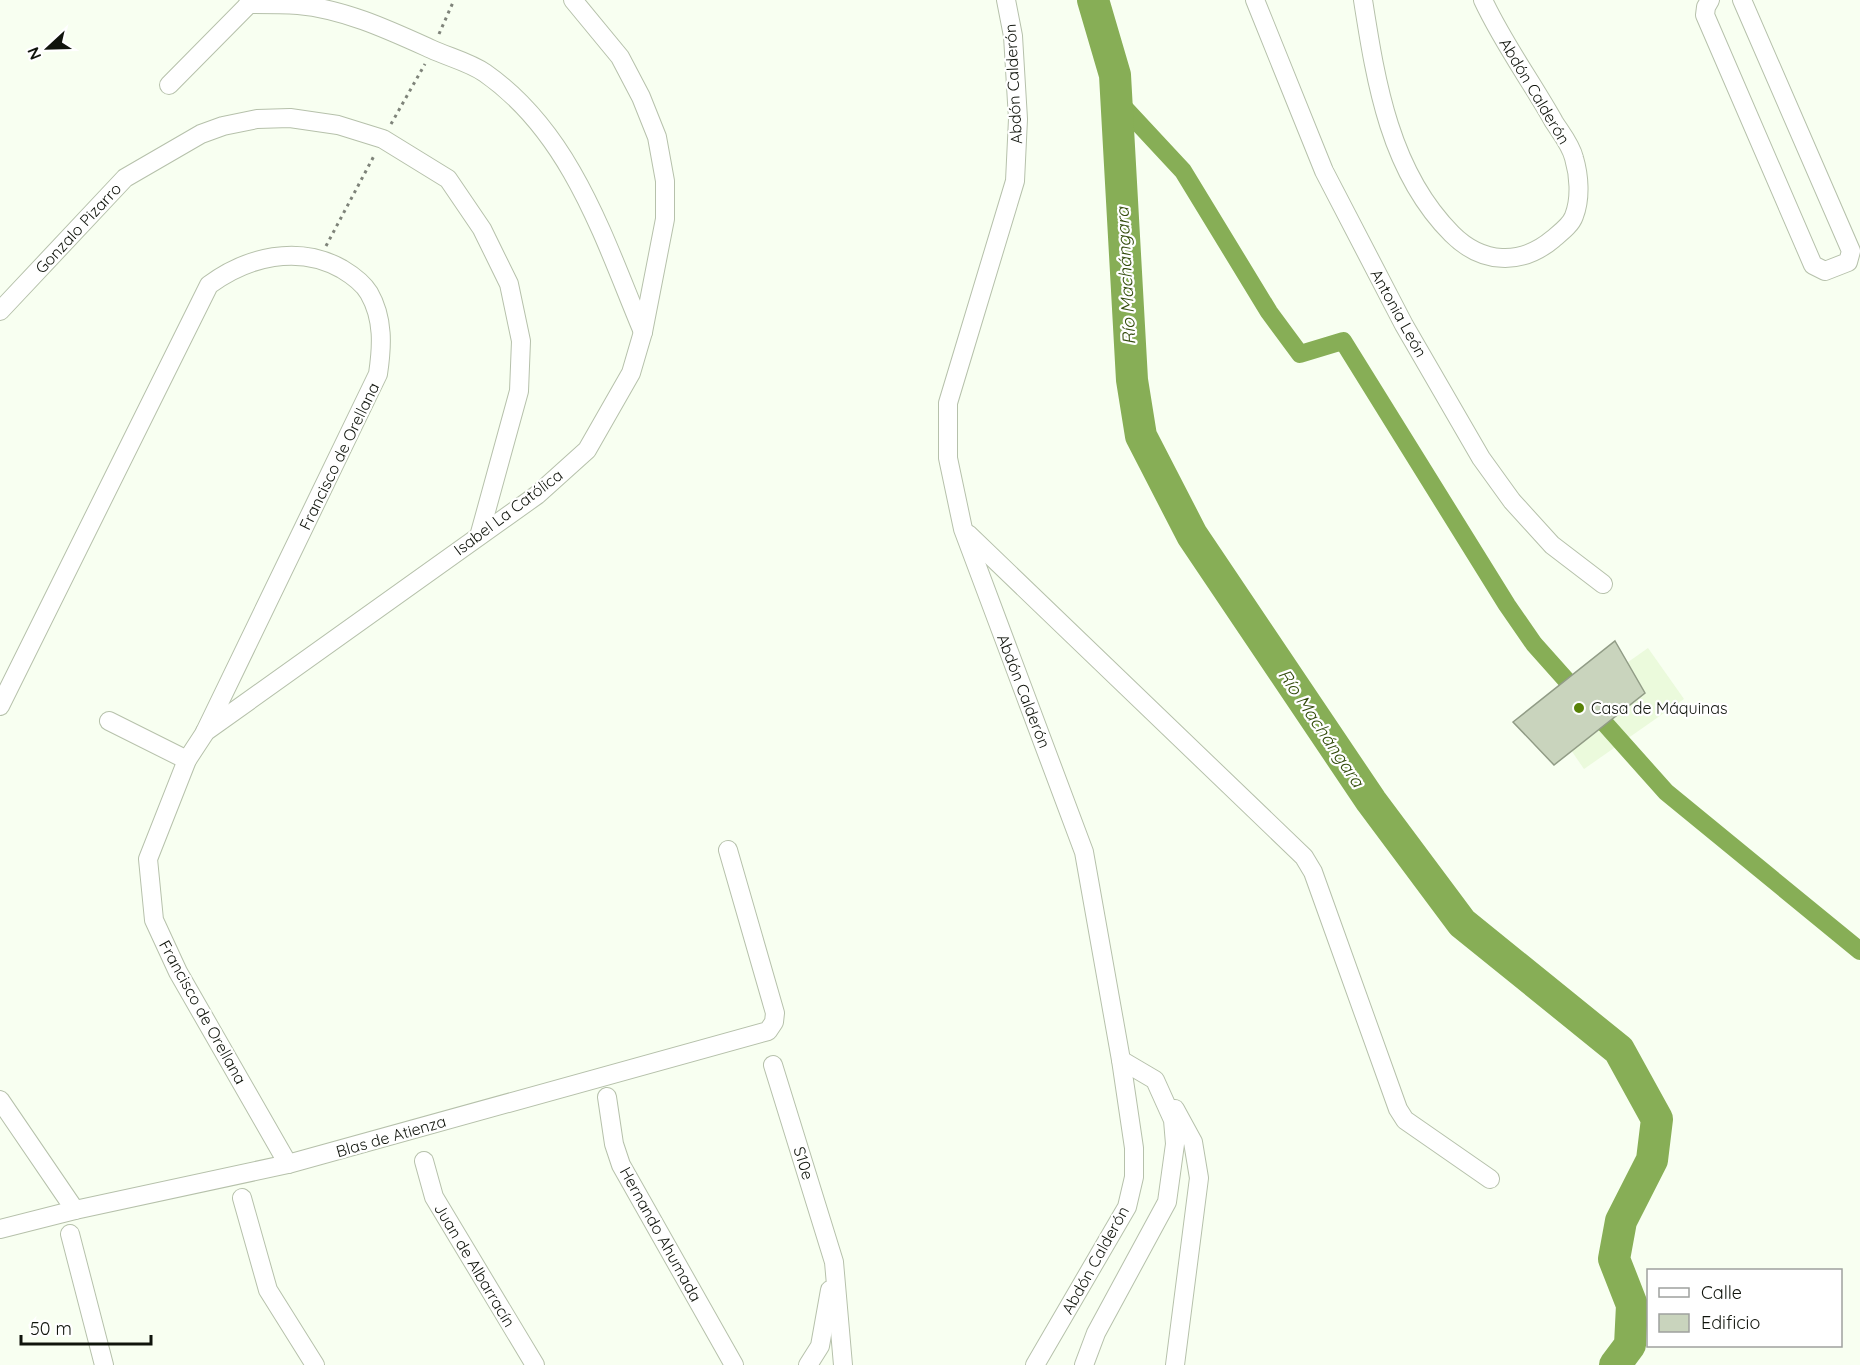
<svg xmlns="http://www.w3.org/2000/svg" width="1860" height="1365" font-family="Quicksand,sans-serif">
	<rect width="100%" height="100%" fill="#f8fff1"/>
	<!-- built -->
	<path fill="#ebfadc" d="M1648 648 1684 699 1584 769 1549 718Z"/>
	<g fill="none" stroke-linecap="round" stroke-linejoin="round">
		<!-- canal -->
		<path stroke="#87ae56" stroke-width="18" d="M1116 99 1183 171 1269 312 1300 354 1343 341 1507 605 1534 644 1666 792 1860 951"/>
		<!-- river -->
		<path stroke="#87ae56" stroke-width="32" d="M1093 0 1115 75 1132 380 1141 436 1192 535 1371 801 1462 923 1619 1050 1657 1119 1652 1160 1621 1221 1614 1259 1632 1305 1630 1345 1615 1365"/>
	</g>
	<!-- building -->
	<path fill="#c9d4bd" stroke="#919c86" stroke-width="1.5" d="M1615 641 1645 693 1554 765 1513 722Z"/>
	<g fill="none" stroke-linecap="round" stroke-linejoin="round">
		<defs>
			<g id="minor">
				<path d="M1006 0 1013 36 1018 119 1015 181 948 403V458L963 529 1084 852 1121 1060 1134 1148V1177L1127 1207 1035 1365"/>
				<path d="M1255 0 1324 171 1404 325 1481 458 1512 501 1552 545 1603 584"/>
				<path d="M1363 0C1376 83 1390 172 1452 234 1482 264 1521 266 1553 239 1560 233 1571 225 1574 216 1581 198 1579 175 1574 158 1571 145 1561 133 1554 122 1531 81 1503 43 1483 0"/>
				<path d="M1710 0 1706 7 1705 15 1813 265 1825 271 1848 262 1851 251 1742 0"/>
				<path d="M248 4C264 4 281 4 298 5 344 9 389 30 431 49 448 57 469 62 485 73 572 134 604 239 643 332"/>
				<path d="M169 85 253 0"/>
				<path d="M0 311 125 178 201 134 223 126 257 119 290 118 338 125 383 139 448 179 482 229 509 284 521 341 519 391 480 533"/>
				<path d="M968 534 1304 857 1313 872 1398 1109 1405 1120 1490 1179"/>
				<path d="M0 706 209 285C247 257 298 244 342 269 352 275 363 283 369 293 384 319 382 347 378 374L204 734 187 760 148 859 154 920 178 972 288 1164"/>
				<path d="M109 721 187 760"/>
				<path d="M205 732 537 495 587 450 631 373 643 332 665 219V181L657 137 641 97 620 57 573 0"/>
				<path d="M773 1065 834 1262 843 1365"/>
				<path d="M607 1097 614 1144 621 1165 734 1365"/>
				<path d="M0 1100 75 1210"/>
				<path d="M424 1161 434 1197 535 1365"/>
				<path d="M242 1198 268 1290 315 1365"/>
				<path d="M0 1229 75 1210 288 1164 768 1031 774 1022 775 1013 728 850"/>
				<path d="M70 1234 104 1365"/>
				<path d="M808 1365 820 1346 830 1290"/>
				<path d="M1084 1365 1096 1333 1167 1202 1175 1144 1173 1120 1155 1080 1121 1060"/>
				<path d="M1175 1365 1199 1178 1193 1142 1175 1109"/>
			</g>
		</defs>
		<!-- minor casing -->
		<use href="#minor" stroke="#b6c1ab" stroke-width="20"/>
		<!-- path -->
		<g stroke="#7e8379" stroke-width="3" stroke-dasharray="3 4.5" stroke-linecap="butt">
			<path d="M439 34 454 0"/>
			<path d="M391 124 425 64"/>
			<path d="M326 246 375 154"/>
		</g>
		<!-- minor -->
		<use href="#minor" stroke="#fff" stroke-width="18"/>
	</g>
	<!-- markers -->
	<circle fill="#588208" stroke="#fff" stroke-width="2" cx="1579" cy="708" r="6"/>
	<g text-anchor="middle" stroke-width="4.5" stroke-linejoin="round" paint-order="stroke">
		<!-- street labels -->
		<g font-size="16" fill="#10140c" stroke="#fff">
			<text transform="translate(1013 84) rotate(-93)" y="6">Abdón Calderón</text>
			<text transform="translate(1535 91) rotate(59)" y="6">Abdón Calderón</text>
			<text transform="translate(78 228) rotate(-47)" y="6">Gonzalo Pizarro</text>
			<text transform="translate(1399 313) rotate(61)" y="6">Antonia León</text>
			<text transform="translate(339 456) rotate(-64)" y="6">Francisco de Orellana</text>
			<text transform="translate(508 512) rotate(-37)" y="6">Isabel La Católica</text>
			<text transform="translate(1024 691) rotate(69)" y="6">Abdón Calderón</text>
			<text transform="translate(203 1012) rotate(61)" y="6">Francisco de Orellana</text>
			<text transform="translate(391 1136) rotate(-16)" y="6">Blas de Atienza</text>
			<text transform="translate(804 1163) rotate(73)" y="6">S10e</text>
			<text transform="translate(661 1234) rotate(61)" y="6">Hernando Ahumada</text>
			<text transform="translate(1095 1260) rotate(-61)" y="6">Abdón Calderón</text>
			<text transform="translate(475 1265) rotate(59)" y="6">Juan de Albarracín</text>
		</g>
		<!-- poi labels -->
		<g font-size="16" fill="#10140c" stroke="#fff" text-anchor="start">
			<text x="1591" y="714">Casa de Máquinas</text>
		</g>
		<!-- water labels -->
		<g font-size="18" font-style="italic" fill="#334c0c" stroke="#fff">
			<text transform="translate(1126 276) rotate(-93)" y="6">Río Machángara</text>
			<text transform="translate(1321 728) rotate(56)" y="6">Río Machángara</text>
		</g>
	</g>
	<!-- legend -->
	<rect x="1647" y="1269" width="195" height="78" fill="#ffffff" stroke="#9fa19e" stroke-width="1.5"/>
	<rect x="1659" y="1288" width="30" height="9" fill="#ffffff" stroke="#9fa19e" stroke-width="1.5"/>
	<text x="1701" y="1299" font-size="18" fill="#10140c">Calle</text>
	<rect x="1659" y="1314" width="30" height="18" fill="#c9d4bd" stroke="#9fa19e" stroke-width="1.5"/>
	<text x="1701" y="1329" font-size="18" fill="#10140c">Edificio</text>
	<!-- north arrow -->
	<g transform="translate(48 48) rotate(248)" stroke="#ffffff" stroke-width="4.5" paint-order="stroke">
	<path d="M0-4.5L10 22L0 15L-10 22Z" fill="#10140c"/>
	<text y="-9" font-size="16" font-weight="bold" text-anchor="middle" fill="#10140c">N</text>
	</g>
	<!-- scale -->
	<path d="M21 1335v9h130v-9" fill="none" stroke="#10140c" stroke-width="3"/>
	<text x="30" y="1335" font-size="18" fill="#10140c" stroke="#ffffff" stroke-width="4.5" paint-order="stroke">50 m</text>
</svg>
